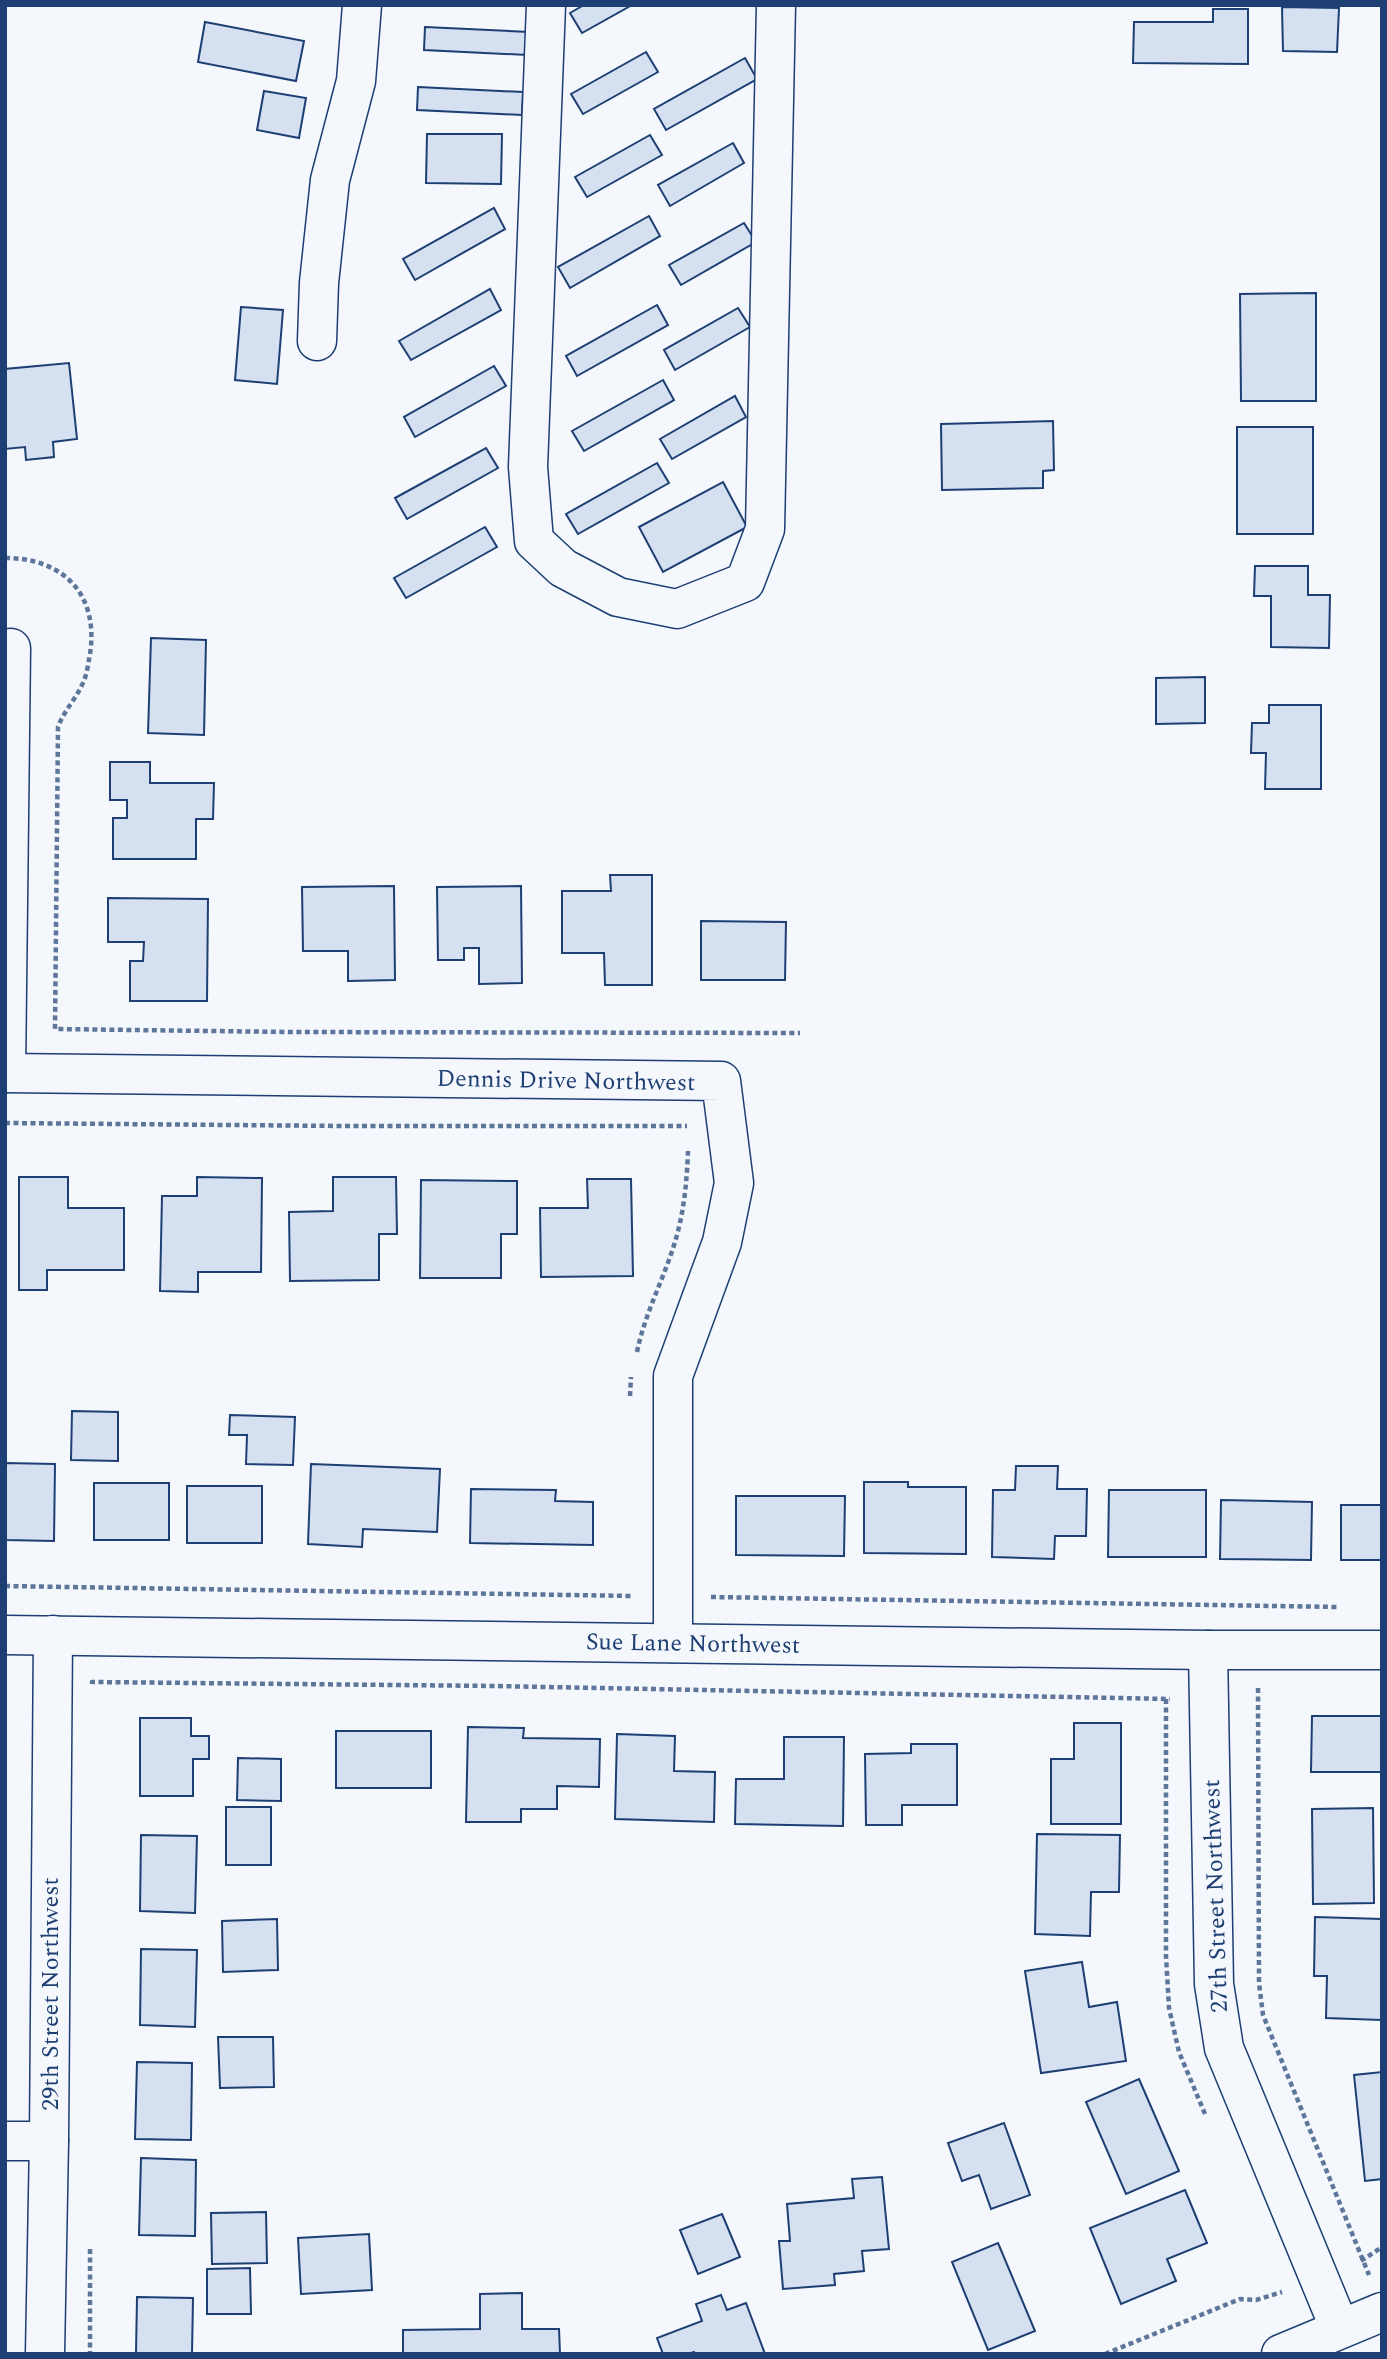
<svg xmlns="http://www.w3.org/2000/svg" width="1387" height="2359" font-family="Spectral,serif">
	<rect width="100%" height="100%" fill="#f4f7fb"/>
	<!-- building -->
	<g fill="#d5e0f0" stroke="#1d3f73" stroke-width="2">
		<path d="M584 5H632L582 33 570 13Z"/>
		<path d="M1282 7 1339 8 1337 52 1283 51Z"/>
		<path d="M1213 9H1248V64L1133 63 1134 22H1213Z"/>
		<path d="M205 22 304 41 296 81 198 62Z"/>
		<path d="M425 27 529 32 528 55 424 50Z"/>
		<path d="M646 52 658 72 583 114 571 94Z"/>
		<path d="M745 58 757 79 666 130 654 109Z"/>
		<path d="M418 87 523 92 522 115 417 110Z"/>
		<path d="M264 91 306 98 299 138 257 130Z"/>
		<path d="M427 134H502L501 184 426 183Z"/>
		<path d="M650 135 662 155 587 197 575 177Z"/>
		<path d="M733 143 744 163 670 206 658 185Z"/>
		<path d="M494 208 505 229 415 280 403 259Z"/>
		<path d="M649 216 660 236 570 288 558 267Z"/>
		<path d="M744 223 756 242 681 285 669 265Z"/>
		<path d="M490 289 501 310 411 360 399 341Z"/>
		<path d="M1316 293V401H1241L1240 294Z"/>
		<path d="M657 305 668 325 577 376 566 356Z"/>
		<path d="M241 307 283 310 277 384 235 380Z"/>
		<path d="M738 308 750 327 675 370 664 350Z"/>
		<path d="M69 363 77 439 53 442 54 457 26 460 25 447 5 449V369Z"/>
		<path d="M494 366 506 386 415 437 404 417Z"/>
		<path d="M663 380 674 400 584 451 572 431Z"/>
		<path d="M735 396 746 417 672 459 660 439Z"/>
		<path d="M1053 421 1054 470 1043 471V488L942 490 941 424Z"/>
		<rect x="1237" y="427" width="76" height="107"/>
		<path d="M486 448 498 468 407 519 395 498Z"/>
		<path d="M657 463 669 483 578 534 566 514Z"/>
		<path d="M723 482 747 527 663 572 639 527Z"/>
		<path d="M485 527 497 547 406 598 394 578Z"/>
		<path d="M1255 566H1308V595H1330L1329 648 1271 647V596H1254Z"/>
		<path d="M151 638 206 640 204 735 148 733Z"/>
		<path d="M1205 677V723L1156 724V678Z"/>
		<path d="M1269 705H1321V789H1265L1266 753H1251L1252 723H1269Z"/>
		<path d="M110 762H150V783H214L213 819H196V859H113V818H127V800H110Z"/>
		<path d="M610 875H652V985H605L604 953H562V891H611Z"/>
		<path d="M394 886 395 980 348 981V951H303L302 887Z"/>
		<path d="M521 886 522 983 479 984V948H464V960H438L437 887Z"/>
		<path d="M108 898 208 899 207 1001H130V961H143L144 942H108Z"/>
		<path d="M701 921 786 922 785 980H701Z"/>
		<path d="M19 1177H68V1208H124V1270H47V1290H19Z"/>
		<path d="M197 1177 262 1178 261 1272H198V1292L160 1291 162 1196H197Z"/>
		<path d="M333 1177H396L397 1234H379V1280L290 1281 289 1212 333 1211Z"/>
		<path d="M587 1179H631L633 1276 541 1277 540 1208H588Z"/>
		<path d="M421 1180 517 1181V1234H501V1278H420Z"/>
		<path d="M72 1411 118 1412V1461L71 1460Z"/>
		<path d="M230 1415 295 1417 293 1465 246 1464 247 1435H229Z"/>
		<path d="M5 1463 55 1464 54 1541 5 1540Z"/>
		<path d="M311 1464 440 1469 437 1532 363 1529 362 1547 308 1544Z"/>
		<path d="M1016 1466H1058L1057 1489H1087L1086 1536H1055L1054 1559 992 1557 993 1490H1015Z"/>
		<path d="M864 1482H908V1487H966V1554L864 1553Z"/>
		<rect x="94" y="1483" width="75" height="57"/>
		<rect x="187" y="1486" width="75" height="57"/>
		<path d="M471 1489 556 1490 555 1501 593 1502V1545L470 1543Z"/>
		<path d="M1109 1490H1206V1557H1108Z"/>
		<path d="M736 1496H845L844 1556 736 1555Z"/>
		<path d="M1221 1500 1312 1502 1311 1560 1220 1559Z"/>
		<rect x="1341" y="1505" width="41" height="55"/>
		<path d="M1312 1716H1382V1772H1311Z"/>
		<path d="M140 1718H191V1736H209V1759H193V1796H140Z"/>
		<path d="M1074 1723H1121V1824H1051V1759H1074Z"/>
		<path d="M468 1727 524 1728 523 1738 600 1739 599 1787 557 1786V1809H521V1822H466Z"/>
		<rect x="336" y="1731" width="95" height="57"/>
		<path d="M617 1734 675 1736 674 1771 715 1772 714 1822 615 1819Z"/>
		<path d="M784 1737H844L843 1826 735 1824 736 1779H784Z"/>
		<path d="M911 1744H957V1805H902V1825H866L865 1754 911 1753Z"/>
		<path d="M238 1758 281 1759V1801L237 1800Z"/>
		<rect x="226" y="1807" width="45" height="58"/>
		<path d="M1373 1808 1374 1903 1313 1904 1312 1809Z"/>
		<path d="M1037 1834 1120 1835 1119 1892H1091L1090 1936 1035 1934Z"/>
		<path d="M141 1835 197 1836 195 1913 140 1911Z"/>
		<path d="M1315 1917 1382 1919 1381 2020 1326 2018 1327 1976H1314Z"/>
		<path d="M277 1919 278 1970 223 1972 222 1921Z"/>
		<path d="M141 1949 197 1950 195 2027 140 2025Z"/>
		<path d="M1082 1962 1089 2007 1117 2002 1126 2061 1041 2073 1025 1971Z"/>
		<path d="M218 2037H273L274 2087 220 2088Z"/>
		<path d="M137 2062 192 2063 191 2140 135 2139Z"/>
		<path d="M1382 2072V2179L1365 2181 1354 2075Z"/>
		<path d="M1139 2079 1179 2171 1126 2194 1086 2102Z"/>
		<path d="M1004 2123 1030 2195 991 2209 979 2175 962 2181 948 2143Z"/>
		<path d="M141 2158 196 2160 195 2236 139 2235Z"/>
		<path d="M882 2177 889 2249 862 2251 864 2271 834 2274 835 2285 783 2289 779 2241H790L787 2204 854 2198 852 2179Z"/>
		<path d="M1185 2190 1207 2243 1167 2259 1176 2281 1121 2304 1090 2228Z"/>
		<path d="M266 2212 267 2263 212 2264 211 2213Z"/>
		<path d="M722 2214 740 2257 698 2274 680 2230Z"/>
		<path d="M369 2234 372 2290 301 2294 298 2238Z"/>
		<path d="M998 2243 1035 2331 988 2350 952 2262Z"/>
		<path d="M250 2268 251 2314H207V2269Z"/>
		<path d="M522 2293V2329H559L560 2354H403V2330L480 2329V2294Z"/>
		<path d="M721 2295 727 2310 746 2303 765 2354H695L694 2352 688 2354H663L657 2338 702 2321 696 2304Z"/>
		<path d="M137 2297 193 2298 192 2354H136Z"/>
	</g>
	<g fill="none" stroke-linecap="round" stroke-linejoin="round">
		<defs>
			<g id="minor">
				<path d="M546 5 528 467 534 541 563 568 618 597 677 609 745 582 765 529 776 5"/>
				<path d="M317 341 319 283 330 180 356 81 362 5"/>
				<path d="M5 1073 721 1081 734 1183 722 1242 673 1376V1643"/>
				<path d="M6 1073 11 648"/>
				<path d="M5 1635 1208 1650H1382"/>
				<path d="M1208 1650 1214 1984 1224 2048 1340 2329"/>
				<path d="M5 2141H49"/>
				<path d="M45 2354 49 2141 53 1635"/>
				<path d="M1281 2354 1382 2312"/>
			</g>
		</defs>
		<!-- minor casing -->
		<use href="#minor" stroke="#1d3f73" stroke-width="41"/>
		<!-- path -->
		<g stroke="#5e769c" stroke-width="4.5" stroke-dasharray="5 3.5" stroke-linecap="butt">
			<path d="M5 558C64 558 99 595 90 654 88 664 87 676 82 685 75 700 64 711 58 727L55 1029 290 1032 800 1033"/>
			<path d="M5 1123 344 1126H687"/>
			<path d="M637 1352C646 1308 669 1270 679 1227 685 1202 687 1177 688 1151"/>
			<path d="M630 1396 631 1377"/>
			<path d="M5 1586 633 1596"/>
			<path d="M711 1597 1339 1607"/>
			<path d="M92 1684V1682L495 1686 1170 1699"/>
			<path d="M1258 1688 1259 1983 1263 2015 1369 2275"/>
			<path d="M1166 1699V1956L1169 2008 1179 2052 1205 2114"/>
			<path d="M90 2249V2354"/>
			<path d="M1361 2261 1382 2247"/>
			<path d="M1105 2354 1240 2299 1256 2300 1282 2292"/>
		</g>
		<!-- minor -->
		<use href="#minor" stroke="#f4f7fb" stroke-width="38"/>
	</g>
	<g text-anchor="middle" stroke-width="5" stroke-linejoin="round" paint-order="stroke">
		<!-- street labels -->
		<g font-size="24" fill="#1d3f73" stroke="#f4f7fb">
			<text transform="translate(566 1080) rotate(1)" y="8">Dennis Drive Northwest</text>
			<text transform="translate(693 1643) rotate(1)" y="8">Sue Lane Northwest</text>
			<text transform="translate(1215 1896) rotate(-92)" y="8">27th Street Northwest</text>
			<text transform="translate(50 1994) rotate(-90)" y="8">29th Street Northwest</text>
		</g>
	</g>
	<!-- border -->
	<rect width="1387" height="2359" fill="none" stroke="#1d3f73" stroke-width="14"/>
</svg>
